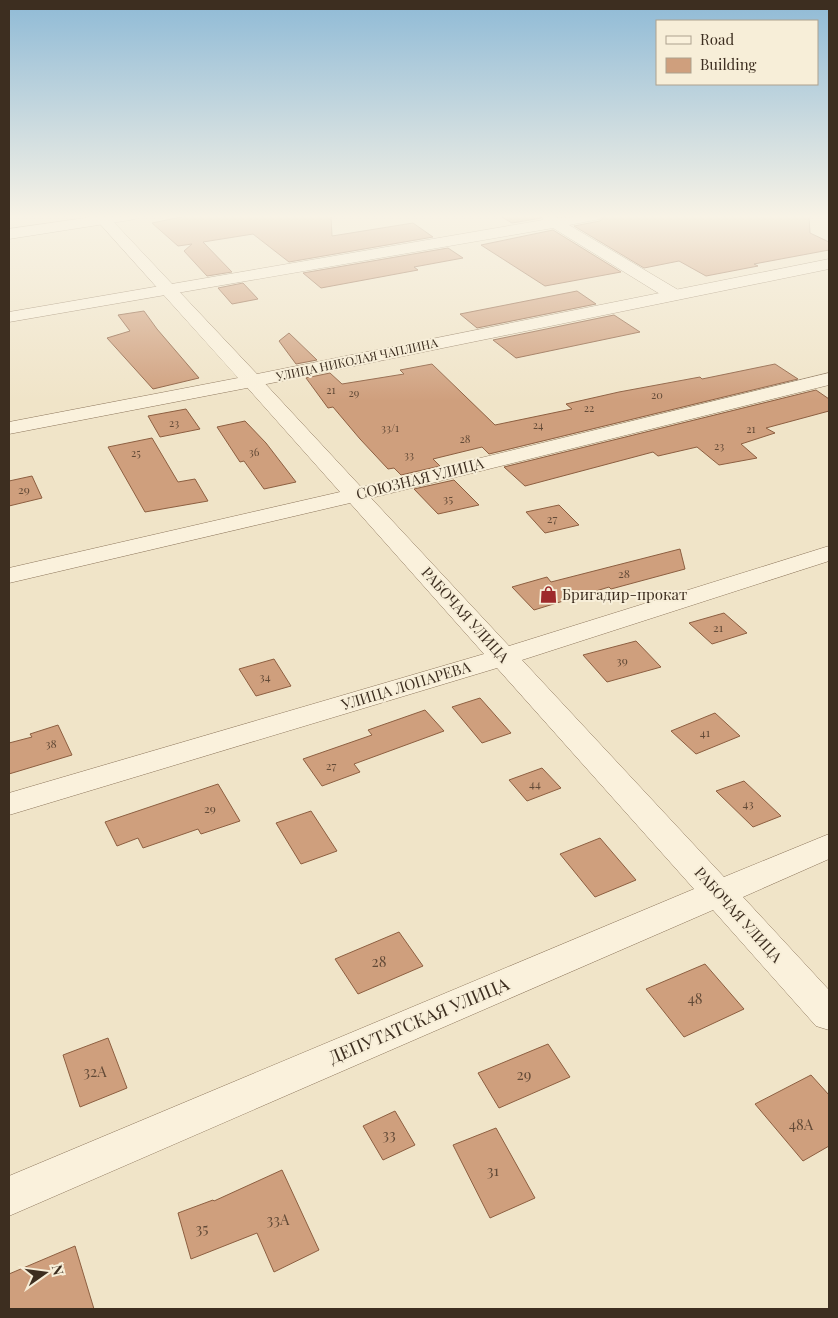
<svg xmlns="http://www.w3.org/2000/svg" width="838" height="1318" font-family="'Playfair Display',serif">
	<rect width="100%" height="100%" fill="#f0e4c8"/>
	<!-- building -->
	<g fill="#cf9f7d" stroke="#8d5f41">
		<path d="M186 216H331L332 236 413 223 433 237 289 262 253 234 203 242 232 272 207 276 184 251 192 244 178 246 152 223Z"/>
		<path d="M500 216H541V218L512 223Z"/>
		<path d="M604 216H809L810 233 829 242V250L754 264 758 266 706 276 679 261 644 268 574 226 600 221Z"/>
		<path d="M553 230 621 272 545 286 481 245Z"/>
		<path d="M448 248 463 258 414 267 418 270 321 288 303 273Z"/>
		<path d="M243 283 258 299 232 304 218 288Z"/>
		<path d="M577 291 596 304 477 328 460 314Z"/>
		<path d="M144 311 157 329 199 378 153 389 107 338 130 331 118 315Z"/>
		<path d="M614 315 640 332 516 358 493 340Z"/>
		<path d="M289 333 317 360 296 364 279 341Z"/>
		<path d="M432 364 495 425 572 409 566 404 619 392 700 377 702 379 775 364 798 379 489 454 482 447 433 459 440 466 401 475 394 468 388 469 360 439 333 407 328 408 306 378 330 373 342 384 404 374 400 370Z"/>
		<path d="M816 390 829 399V411L766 428 775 433 741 444 757 458 719 465 697 447 658 456 653 452 525 486 504 467Z"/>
		<path d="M186 409 200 429 160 437 148 416Z"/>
		<path d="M245 421 266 443 296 482 264 489 244 461 240 462 217 427Z"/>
		<path d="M152 438 178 482 195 479 208 501 145 512 108 447Z"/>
		<path d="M32 476 42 498 9 506V481Z"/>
		<path d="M454 480 479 505 438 514 414 489Z"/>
		<path d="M559 505 579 525 545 533 526 512Z"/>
		<path d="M680 549 685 569 611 589 609 587 534 610 512 587 547 577 551 582Z"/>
		<path d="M724 613 747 633 712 644 689 623Z"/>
		<path d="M636 641 661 667 607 682 583 655Z"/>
		<path d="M274 659 291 686 256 696 239 669Z"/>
		<path d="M480 698 511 733 482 743 452 707Z"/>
		<path d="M425 710 444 731 354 764 360 772 322 786 303 759 372 735 368 730Z"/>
		<path d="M715 713 740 736 696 754 671 731Z"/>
		<path d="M58 725 72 755 9 774V743L32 737 30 734Z"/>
		<path d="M542 768 561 788 527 801 509 780Z"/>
		<path d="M744 781 781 816 753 827 716 791Z"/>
		<path d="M218 784 240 821 201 834 198 829 143 848 138 838 117 846 105 822Z"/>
		<path d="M311 811 337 851 301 864 276 823Z"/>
		<path d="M600 838 636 880 595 897 560 854Z"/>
		<path d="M399 932 423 966 358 994 335 959Z"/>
		<path d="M705 964 744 1009 684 1037 646 989Z"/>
		<path d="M108 1038 127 1088 80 1107 63 1055Z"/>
		<path d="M548 1044 570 1077 499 1108 478 1073Z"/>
		<path d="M811 1075 829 1095V1146L803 1161 755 1104Z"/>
		<path d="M395 1111 415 1145 383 1160 363 1126Z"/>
		<path d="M496 1128 535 1198 490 1218 453 1145Z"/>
		<path d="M282 1170 319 1250 274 1272 257 1233 191 1259 178 1213 213 1200 214 1201Z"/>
		<path d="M75 1246 94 1309H9V1274Z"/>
	</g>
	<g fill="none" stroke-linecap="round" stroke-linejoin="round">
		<defs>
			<g id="minor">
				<path d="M99 216H137L135 219 130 220 9 239V229Z"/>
				<path d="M543 216 558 218 602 216 600 219 569 225 680 291 683 295 680 299 674 300 668 299 553 228 9 322V312L543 220Z"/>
				<path d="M829 373V385L371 498 509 646 829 546V561L522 660 724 877 829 834V859L743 897 829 990V1030L816 1026 713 910 9 1216V1176L694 889 497 668 9 815V793L484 654 350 503 9 583V568L340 492 245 385 242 381 245 377 252 375 259 377 361 487Z"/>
			</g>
			<path id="tertiary" d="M93 216H108L257 374 829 259V269L252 387 9 434V422L238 378Z"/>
		</defs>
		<!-- minor casing -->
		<use href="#minor" stroke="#8d765c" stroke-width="1"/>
		<!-- tertiary casing -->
		<use href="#tertiary" stroke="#8d765c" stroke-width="1"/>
		<!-- minor -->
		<use href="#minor" fill="#faf1dc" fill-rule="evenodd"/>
		<!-- tertiary -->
		<use href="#tertiary" fill="#faf1dc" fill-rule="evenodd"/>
	</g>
	<!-- sky -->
	<linearGradient id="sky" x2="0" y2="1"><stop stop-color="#8fbad6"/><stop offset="0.54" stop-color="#f8f3e6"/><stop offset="1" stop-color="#f8f3e6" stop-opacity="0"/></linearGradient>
	<rect width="838" height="401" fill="url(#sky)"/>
	<!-- icons -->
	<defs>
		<symbol id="shop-bare" viewBox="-9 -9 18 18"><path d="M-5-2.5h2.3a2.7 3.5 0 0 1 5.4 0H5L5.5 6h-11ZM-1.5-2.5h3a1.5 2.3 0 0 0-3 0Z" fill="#9e2a2b" stroke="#f7eed8" stroke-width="2.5" paint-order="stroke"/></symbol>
	</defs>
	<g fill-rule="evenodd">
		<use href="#shop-bare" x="536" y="582" width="25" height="25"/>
	</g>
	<g text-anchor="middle" stroke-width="4" stroke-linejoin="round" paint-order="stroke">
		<!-- far-number labels -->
		<g font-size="11" fill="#624a37">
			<text x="331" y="394">21</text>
			<text x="354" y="397">29</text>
			<text x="657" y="399">20</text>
			<text x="589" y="412">22</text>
			<text x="174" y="427">23</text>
			<text x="538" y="429">24</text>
			<text x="390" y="432">33/1</text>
			<text x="751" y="433">21</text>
			<text x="465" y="443">28</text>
			<text x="719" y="450">23</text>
			<text x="254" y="456">36</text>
			<text x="136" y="457">25</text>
			<text x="409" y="459">33</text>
		</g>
		<!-- far-street labels -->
		<g font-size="12" fill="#3d2e20" stroke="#f7eed8">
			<text transform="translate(357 360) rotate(-12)" y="4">УЛИЦА НИКОЛАЯ ЧАПЛИНА</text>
		</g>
		<!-- number labels -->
		<g font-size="12" fill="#624a37">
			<text x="24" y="494">29</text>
			<text x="448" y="503">35</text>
			<text x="552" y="523">27</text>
			<text x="624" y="578">28</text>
			<text x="718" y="632">21</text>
			<text x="622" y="665">39</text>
			<text x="265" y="681">34</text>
			<text x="705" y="737">41</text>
			<text x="51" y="748">38</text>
			<text x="331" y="770">27</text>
			<text x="535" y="788">44</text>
			<text x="748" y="808">43</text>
			<text x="210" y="813">29</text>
		</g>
		<!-- street labels -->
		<g font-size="15" fill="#3d2e20" stroke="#f7eed8">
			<text transform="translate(420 479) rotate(-14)" y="5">СОЮЗНАЯ УЛИЦА</text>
			<text transform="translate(465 615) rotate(48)" y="5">РАБОЧАЯ УЛИЦА</text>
			<text transform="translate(406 686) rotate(-17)" y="5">УЛИЦА ЛОПАРЕВА</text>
			<text transform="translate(738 915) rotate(48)" y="5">РАБОЧАЯ УЛИЦА</text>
		</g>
		<!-- poi labels -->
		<g font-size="15" fill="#3d2e20" stroke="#f7eed8" text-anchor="start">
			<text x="562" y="600">Бригадир-прокат</text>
		</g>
		<!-- near-number labels -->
		<g font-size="15" fill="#624a37">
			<text x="379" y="967">28</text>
			<text x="695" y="1004">48</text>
			<text x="95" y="1077">32А</text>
			<text x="524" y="1080">29</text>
			<text x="801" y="1130">48А</text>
			<text x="389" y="1140">33</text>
			<text x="493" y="1176">31</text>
			<text x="278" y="1225">33А</text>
			<text x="202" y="1234">35</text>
		</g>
		<!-- near-street labels -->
		<g font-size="18" fill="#3d2e20" stroke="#f7eed8">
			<text transform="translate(419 1021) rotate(-23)" y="6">ДЕПУТАТСКАЯ УЛИЦА</text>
		</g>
	</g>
	<!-- border -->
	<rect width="838" height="1318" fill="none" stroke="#3d2e20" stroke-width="20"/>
	<!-- legend -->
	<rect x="656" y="20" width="162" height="65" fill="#f7eed8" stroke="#ada18e"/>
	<rect x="666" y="36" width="25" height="8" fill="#faf1dc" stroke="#ada18e"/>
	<text x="700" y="45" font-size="15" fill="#3d2e20">Road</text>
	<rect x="666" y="58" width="25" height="15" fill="#cf9f7d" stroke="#ada18e"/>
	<text x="700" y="70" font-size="15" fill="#3d2e20">Building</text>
	<!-- north arrow -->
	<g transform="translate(45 1273) rotate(76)" stroke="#f7eed8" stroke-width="4" paint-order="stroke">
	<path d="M0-4L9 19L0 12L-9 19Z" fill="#3d2e20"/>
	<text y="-8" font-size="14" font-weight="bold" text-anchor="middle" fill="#3d2e20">N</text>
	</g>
</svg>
